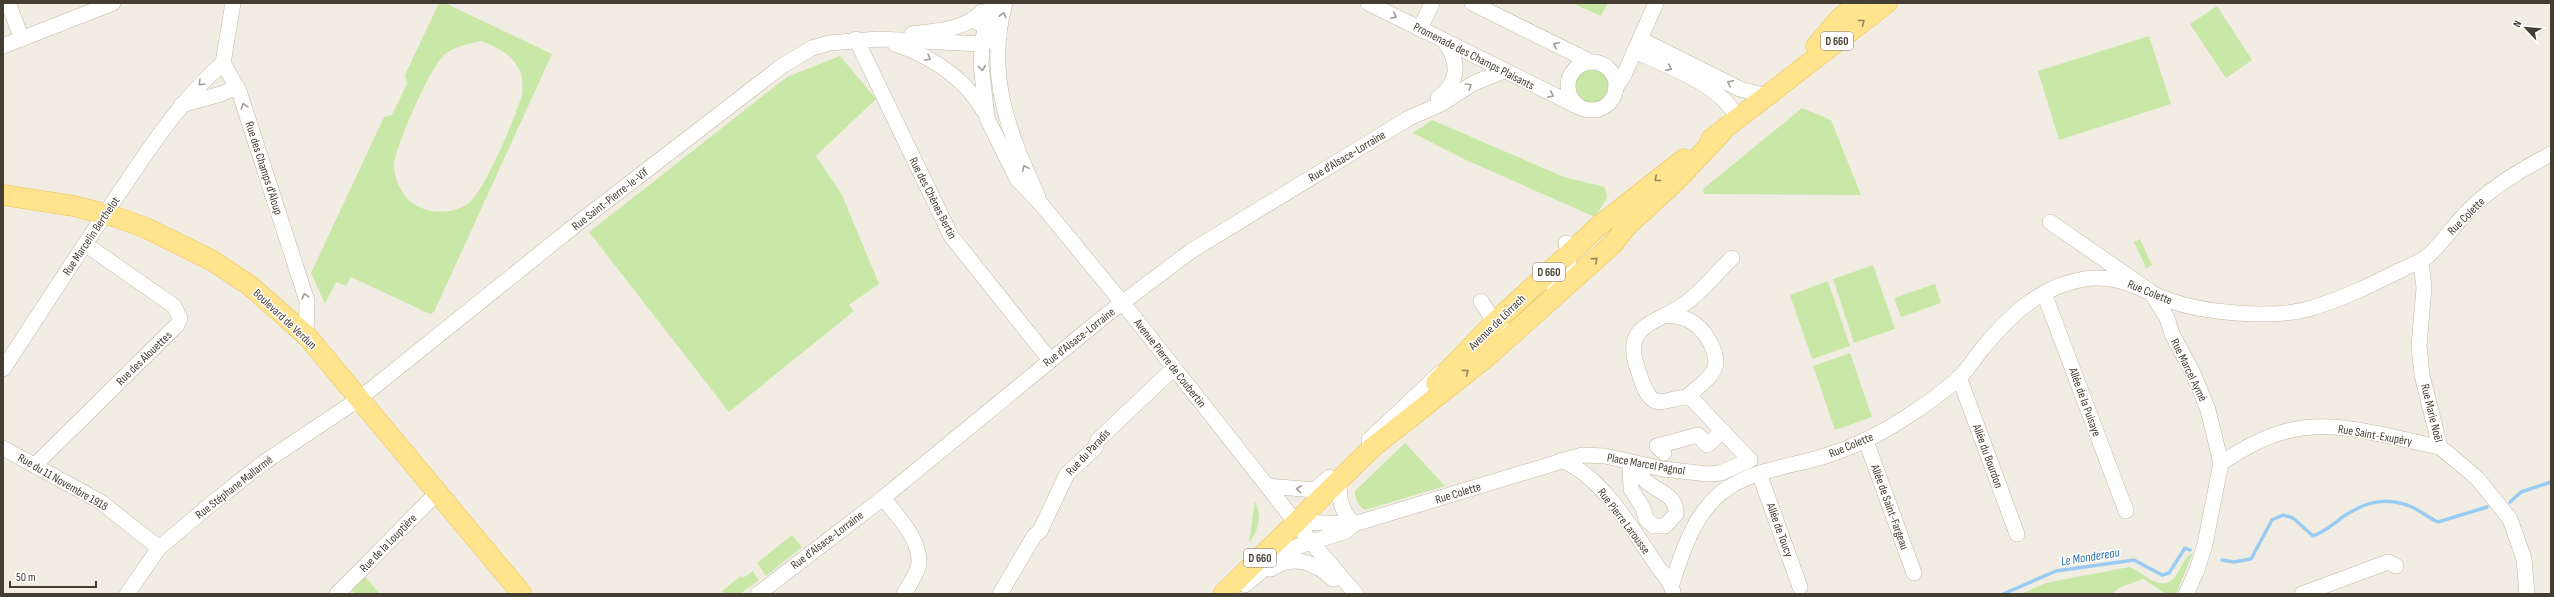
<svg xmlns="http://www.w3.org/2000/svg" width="2554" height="597" font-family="'Sofia Sans Condensed',sans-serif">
	<rect width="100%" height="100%" fill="#f2ede2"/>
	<!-- green -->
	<g fill="#c9e8a8" fill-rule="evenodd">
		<path d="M439 3H445L552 54 434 312 430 314 351 277 346 286 336 282 325 304 311 273 384 117 392 115 407 84 405 75ZM481 41C499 48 514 55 521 74 523 80 523 93 521 98 514 120 485 190 469 203 450 217 418 214 404 195 399 187 394 176 394 167 394 149 431 66 444 55 454 46 469 44 481 41Z"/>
		<path d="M1572 3H1608L1601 16Z"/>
		<path d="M2217 6 2252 60 2226 78 2190 24Z"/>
		<path d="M2149 36 2171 104 2059 140 2038 71Z"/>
		<path d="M840 56 876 99 816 156 842 195 879 284 849 305 854 311 729 412 589 232 787 77Z"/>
		<circle cx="1591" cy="87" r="18"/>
		<path d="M1802 108 1831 120 1861 195 1704 194 1703 189Z"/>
		<path d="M1432 120 1564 177 1605 187 1607 198 1595 217 1466 160 1413 133Z"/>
		<path d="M2140 239 2152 265 2146 268 2134 242Z"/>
		<path d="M1873 265 1895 329 1854 343 1833 279Z"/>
		<path d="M1828 281 1850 346 1812 359 1790 295Z"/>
		<path d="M1935 284 1941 303 1901 317 1894 298Z"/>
		<path d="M1850 353 1872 417 1835 430 1813 366Z"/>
		<path d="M1405 443 1445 486 1365 510C1359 507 1354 498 1355 491Z"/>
		<path d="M1255 501C1262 515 1259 530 1249 543Z"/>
		<path d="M792 535 802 547 766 576 757 563Z"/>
		<path d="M2193 553 2176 594H2166L2143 579 2119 588 2112 594H2021L2045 583 2129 567C2140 570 2154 586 2166 583 2180 580 2180 558 2193 553Z"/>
		<path d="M753 571 759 580 740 594H724L722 591 741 576 743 578Z"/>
		<path d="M365 577 380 594H355L350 588Z"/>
	</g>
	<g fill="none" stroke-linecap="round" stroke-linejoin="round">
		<!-- stream -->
		<g stroke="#9acbf2" stroke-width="3.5">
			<path d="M2510 502 2521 492 2551 482"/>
			<path d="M2222 560 2234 562 2251 559 2272 520 2283 515 2293 518 2313 536C2326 531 2333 524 2344 516 2367 501 2388 496 2414 508 2422 512 2429 518 2438 522L2487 507"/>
			<path d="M2003 594 2056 571 2134 560 2162 575 2169 573 2185 548 2190 550"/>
		</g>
		<defs>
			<g id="minor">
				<path d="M8 3 22 39"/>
				<path d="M233 3 223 63 239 91 307 301 306 335"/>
				<path d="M992 3 987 17 982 44 981 64 987 118 1017 179 1041 204 1134 317 1312 543 1356 594"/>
				<path d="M1005 3C985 75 1009 133 1038 197"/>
				<path d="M1368 3 1581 108"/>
				<path d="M1472 3 1591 62"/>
				<path d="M1420 29 1432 3"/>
				<path d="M912 34C933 31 966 30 981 12"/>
				<path d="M856 39 951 236 1050 360"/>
				<path d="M1640 39 1740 89 1766 96"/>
				<path d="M895 44C933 57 965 78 985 113"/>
				<path d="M3 46 113 3"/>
				<path d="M1634 51C1665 65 1726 86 1737 120"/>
				<circle cx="1592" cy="86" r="24"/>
				<path d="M1616 87 1624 75 1656 3"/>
				<path d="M1438 98C1459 82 1460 64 1445 42"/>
				<path d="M181 105 221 94 237 87"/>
				<path d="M2050 222 2151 292 2167 318 2172 334 2193 373 2208 410 2221 463 2205 544 2197 570 2186 594"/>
				<path d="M2421 261 2424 288 2419 346 2422 375 2440 447 2477 478 2510 519 2524 559 2527 594"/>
				<path d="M1554 288C1571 273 1571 263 1566 243"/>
				<path d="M2044 293 2126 511"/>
				<path d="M1481 301 1491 317 1503 329"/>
				<path d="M1665 315C1675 316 1686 317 1695 324 1706 332 1721 356 1714 370 1709 380 1695 389 1687 397"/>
				<path d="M3 369C44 307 84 244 126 183 155 140 183 98 223 63"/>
				<path d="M1959 377 2017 534"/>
				<path d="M1369 440 1440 373"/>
				<path d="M1866 441 1914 573"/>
				<path d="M3 448 101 502 159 548"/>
				<path d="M1664 453 1657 446 1698 435 1707 445 1723 431"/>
				<path d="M1561 460C1602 476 1632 529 1656 564 1662 574 1671 580 1673 592"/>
				<path d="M1630 462 1631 489 1643 508 1646 519 1654 526H1665L1676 514C1677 493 1655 492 1644 479 1641 475 1639 469 1638 464"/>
				<path d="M2221 463C2242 449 2263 437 2287 431 2336 418 2391 438 2440 447"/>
				<path d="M36 464 177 325 180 318 174 306 85 244"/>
				<path d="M1759 473 1800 587"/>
				<path d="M1339 479C1339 499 1340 510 1354 524"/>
				<path d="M1267 486 1315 490 1329 477"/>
				<path d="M883 498C897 516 920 538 919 563 918 573 909 585 904 594"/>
				<path d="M1297 522 1354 524 1582 455 1605 456 1663 469 1708 474 1720 473 1750 460 1692 399C1680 392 1661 409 1651 398 1644 391 1641 379 1638 370 1621 324 1656 324 1683 305 1701 293 1716 273 1732 258"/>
				<path d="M1271 569C1293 553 1316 563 1333 579"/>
				<path d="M1672 584C1683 550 1693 516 1722 492 1751 470 1788 467 1822 457 1852 448 1881 434 1908 416 1925 405 1943 392 1959 378 1967 370 1975 358 1982 349 2010 315 2040 286 2085 279 2118 274 2137 288 2166 299 2201 313 2272 319 2308 309 2340 300 2371 285 2401 270 2411 265 2421 262 2429 255 2446 239 2458 219 2476 203 2499 183 2523 168 2551 154"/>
				<path d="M1245 585 1287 550 1346 531 1354 524"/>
				<path d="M127 594 159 548 211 504 263 463 359 399 578 223 782 66 812 48 829 43 879 39 982 44 999 36 974 20"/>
				<path d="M337 594 438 492"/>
				<path d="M758 594 883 498 1106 315 1191 251 1409 118 1441 104 1474 83 1504 71"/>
				<path d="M1000 594 1034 536 1040 531 1067 474 1095 448 1098 440 1174 368"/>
				<path d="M2302 594 2388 562 2396 566"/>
			</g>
			<g id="major">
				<path d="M1816 46 1840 18 1859 3"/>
				<path d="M1711 139 1887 3"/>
				<path d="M3 195 74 206 116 217 146 228 213 261 249 285 306 335 522 594"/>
				<path d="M1436 383 1495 322 1600 225 1684 159"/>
				<path d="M1223 594 1373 447 1488 356 1613 244 1626 227 1675 182 1723 131"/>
			</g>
		</defs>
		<!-- minor casing -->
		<use href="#minor" stroke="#c0b8a7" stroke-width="16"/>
		<!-- major casing -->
		<use href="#major" stroke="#e7c25a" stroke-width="21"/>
		<!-- minor -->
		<use href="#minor" stroke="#fff" stroke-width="15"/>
		<!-- major -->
		<use href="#major" stroke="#ffe38d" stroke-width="20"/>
	</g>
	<!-- one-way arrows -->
	<defs><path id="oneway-chevron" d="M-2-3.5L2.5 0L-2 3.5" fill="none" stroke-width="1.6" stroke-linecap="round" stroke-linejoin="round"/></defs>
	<g stroke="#a19e98">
		<use href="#oneway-chevron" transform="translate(1003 15) rotate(-77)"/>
		<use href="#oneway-chevron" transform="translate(1394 16) rotate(27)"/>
		<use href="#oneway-chevron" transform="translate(1556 45) rotate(-154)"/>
		<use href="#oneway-chevron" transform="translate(928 58) rotate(31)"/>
		<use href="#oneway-chevron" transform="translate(982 68) rotate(85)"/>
		<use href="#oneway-chevron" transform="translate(1669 68) rotate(26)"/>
		<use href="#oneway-chevron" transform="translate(201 83) rotate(135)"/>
		<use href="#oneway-chevron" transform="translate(1730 83) rotate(-153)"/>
		<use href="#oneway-chevron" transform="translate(1469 86) rotate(-31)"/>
		<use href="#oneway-chevron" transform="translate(1551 95) rotate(25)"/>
		<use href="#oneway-chevron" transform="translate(244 106) rotate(-108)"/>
		<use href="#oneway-chevron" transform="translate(1025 168) rotate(-114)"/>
		<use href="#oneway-chevron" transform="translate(305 296) rotate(-105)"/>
		<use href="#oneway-chevron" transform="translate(1299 489) rotate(-174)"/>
	</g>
	<g stroke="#98885b">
		<use href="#oneway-chevron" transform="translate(1862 22) rotate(-37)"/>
		<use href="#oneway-chevron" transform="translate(1657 179) rotate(141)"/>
		<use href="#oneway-chevron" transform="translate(1595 260) rotate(-42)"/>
		<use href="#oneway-chevron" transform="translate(1466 372) rotate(-37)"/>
	</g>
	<g text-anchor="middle" stroke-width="3" stroke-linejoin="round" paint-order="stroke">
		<!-- shield labels -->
		<g fill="#fff" stroke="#7b7770" stroke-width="1">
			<rect x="1821" y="32" width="32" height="18" rx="3"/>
			<rect x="1533" y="263" width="32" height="18" rx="3"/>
			<rect x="1244" y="549" width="32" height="18" rx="3"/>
		</g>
		<g font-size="11" font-weight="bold" fill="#433d32">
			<text x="1837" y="45">D 660</text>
			<text x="1549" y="276">D 660</text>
			<text x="1260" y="562">D 660</text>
		</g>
		<!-- street labels -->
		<g font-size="12" fill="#433d32" stroke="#fff">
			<text transform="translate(1474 56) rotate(27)" y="4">Promenade des Champs Plaisants</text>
			<text transform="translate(1347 156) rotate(-31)" y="4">Rue d'Alsace-Lorraine</text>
			<text transform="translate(264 168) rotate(72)" y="4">Rue des Champs d'Aloup</text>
			<text transform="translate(933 198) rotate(63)" y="4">Rue des Chênes Bertin</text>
			<text transform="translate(610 199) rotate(-38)" y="4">Rue Saint-Pierre-le-Vif</text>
			<text transform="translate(2466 216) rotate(-45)" y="4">Rue Colette</text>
			<text transform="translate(91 236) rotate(-56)" y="4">Rue Marcelin Berthelot</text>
			<text transform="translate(2150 292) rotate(22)" y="4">Rue Colette</text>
			<text transform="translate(285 319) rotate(43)" y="4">Boulevard de Verdun</text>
			<text transform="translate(1497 322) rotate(-44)" y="4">Avenue de Lörrach</text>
			<text transform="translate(1079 337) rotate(-38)" y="4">Rue d'Alsace-Lorraine</text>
			<text transform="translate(144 358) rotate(-44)" y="4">Rue des Alouettes</text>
			<text transform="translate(1170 363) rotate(52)" y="4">Avenue Pierre de Coubertin</text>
			<text transform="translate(2189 370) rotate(64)" y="4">Rue Marcel Aymé</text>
			<text transform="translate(2085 402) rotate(70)" y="4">Allée de la Puisaye</text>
			<text transform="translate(2432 413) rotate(76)" y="4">Rue Marie Noël</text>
			<text transform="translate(2375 435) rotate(10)" y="4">Rue Saint-Exupéry</text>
			<text transform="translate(1851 445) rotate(-23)" y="4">Rue Colette</text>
			<text transform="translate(1088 452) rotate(-47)" y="4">Rue du Paradis</text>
			<text transform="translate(1988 456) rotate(70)" y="4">Allée du Bourdon</text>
			<text transform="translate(1646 464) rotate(10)" y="4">Place Marcel Pagnol</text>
			<text transform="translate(63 482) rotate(30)" y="4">Rue du 11 Novembre 1918</text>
			<text transform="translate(234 487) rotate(-38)" y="4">Rue Stéphane Mallarmé</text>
			<text transform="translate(1458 493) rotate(-17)" y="4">Rue Colette</text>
			<text transform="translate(1890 507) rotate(70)" y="4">Allée de Saint-Fargeau</text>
			<text transform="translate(1624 521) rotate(53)" y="4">Rue Pierre Larousse</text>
			<text transform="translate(1780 530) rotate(70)" y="4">Allée de Toucy</text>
			<text transform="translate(827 540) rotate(-37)" y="4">Rue d'Alsace-Lorraine</text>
			<text transform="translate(388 543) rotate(-46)" y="4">Rue de la Louptière</text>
		</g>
		<!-- water labels -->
		<g font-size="13" font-style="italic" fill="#2973b2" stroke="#fff">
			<text transform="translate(2090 556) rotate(-9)" y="5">Le Mondereau</text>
		</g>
	</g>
	<!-- border -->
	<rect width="2554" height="597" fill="none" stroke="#433d32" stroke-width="8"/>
	<!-- north arrow -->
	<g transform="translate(2526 28) rotate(296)" stroke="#ffffff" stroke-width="3" paint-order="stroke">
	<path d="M0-3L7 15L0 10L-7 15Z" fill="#433d32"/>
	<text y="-6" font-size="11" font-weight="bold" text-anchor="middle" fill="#433d32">N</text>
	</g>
	<!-- scale -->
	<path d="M10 581v6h86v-6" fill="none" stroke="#433d32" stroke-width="2"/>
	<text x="16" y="581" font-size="12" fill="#433d32" stroke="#ffffff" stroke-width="3" paint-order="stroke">50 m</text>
</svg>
